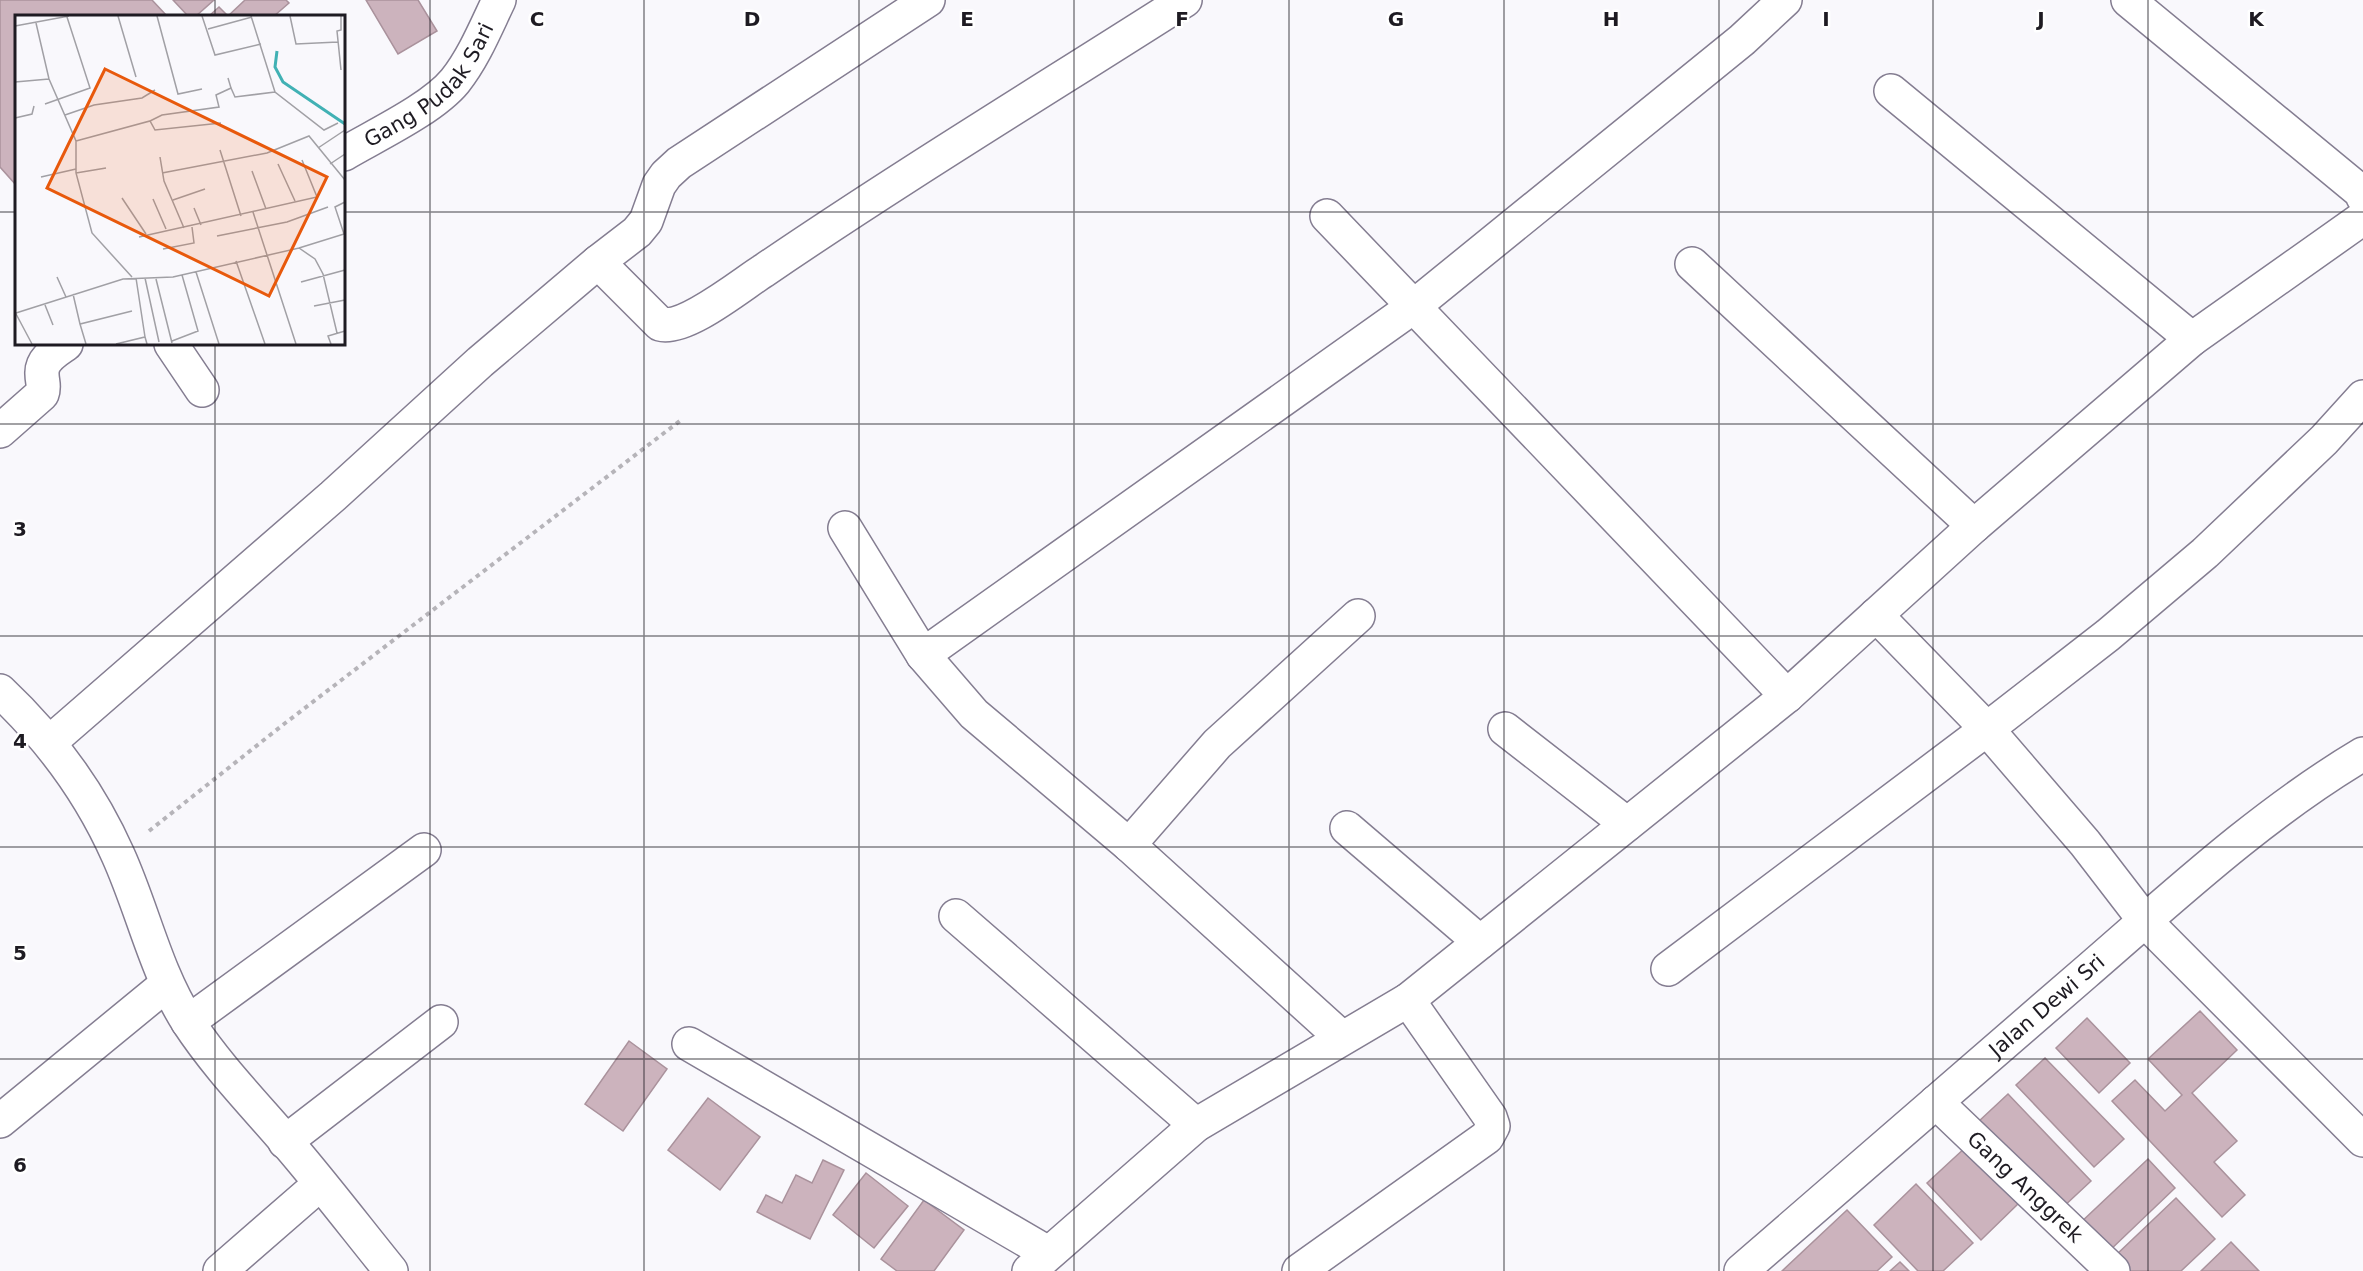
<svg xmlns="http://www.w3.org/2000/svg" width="2363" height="1271" font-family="'DejaVu Sans',sans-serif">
	<rect width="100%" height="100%" fill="#f9f8fc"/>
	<!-- building -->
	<g fill="#ccb3bd" stroke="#aa929c" stroke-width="1.5">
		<path d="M0 0H152L167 16H16V185L0 167Z"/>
		<path d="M173 0H214L196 16H188Z"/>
		<path d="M245 0H286L289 3 274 16H209L219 7 228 16Z"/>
		<path d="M366 0H418L437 31 398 54Z"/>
		<path d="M2200 1011 2237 1050 2192 1093 2237 1141 2214 1162 2245 1195 2222 1217 2112 1101 2135 1080 2165 1111 2182 1095 2148 1059Z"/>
		<path d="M2087 1018 2130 1063 2099 1093 2056 1048Z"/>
		<path d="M629 1041 667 1069 623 1131 585 1104Z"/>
		<path d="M2045 1058 2124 1139 2094 1167 2016 1085Z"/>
		<path d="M2008 1094 2091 1181 2061 1209 1978 1122Z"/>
		<path d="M708 1098 760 1137 720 1190 668 1150Z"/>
		<path d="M1967 1146 2020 1202 1981 1240 1927 1183Z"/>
		<path d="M2148 1159 2175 1188 2106 1254 2078 1225Z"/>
		<path d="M823 1160 844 1170 810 1239 757 1212 766 1195 782 1203 796 1175 812 1183Z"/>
		<path d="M866 1173 908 1206 874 1248 833 1215Z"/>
		<path d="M1916 1184 1973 1243 1943 1271H1918L1874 1225Z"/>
		<path d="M2176 1198 2215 1239 2181 1271H2129L2115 1256Z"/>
		<path d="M924 1200 964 1230 934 1271H897L881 1259Z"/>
		<path d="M1847 1210 1892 1257 1877 1271H1782Z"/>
		<path d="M2231 1242 2259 1271H2201Z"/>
		<path d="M1900 1262 1909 1271H1890Z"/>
	</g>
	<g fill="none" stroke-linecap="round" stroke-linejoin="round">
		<defs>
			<g id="minor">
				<path d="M2128 0 2361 192 2363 197"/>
				<path d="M1891 91 2192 339"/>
				<path id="s1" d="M344 154C376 135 432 109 455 81 474 57 486 27 499 0"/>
				<path d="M1327 216 1787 696"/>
				<path d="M598 262 637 232 646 221 659 185 666 175 679 163 928 0"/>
				<path d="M1692 264 1974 526"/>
				<path d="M171 344 202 390"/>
				<path d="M0 431 42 394C45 386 42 382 42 374 41 359 56 351 66 344"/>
				<path d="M845 528 923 655 974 714 1129 845 1342 1038"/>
				<path d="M1876 615 1987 729 2085 843 2145 921 2363 1140"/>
				<path d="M923 655 1413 307 1742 40 1785 0"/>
				<path d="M0 691C50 738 90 792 118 855 143 910 155 970 188 1022 220 1071 263 1113 300 1158 331 1195 361 1234 391 1271"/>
				<path d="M1505 729 1627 824"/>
				<path d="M50 742 333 496 480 362 598 262 660 324C685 331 741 285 763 271 901 177 1044 90 1185 0"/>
				<path d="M1347 828 1480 942"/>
				<path d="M1129 845 1217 744 1358 616"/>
				<path d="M956 916 1196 1125"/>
				<path d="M1668 969 1987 729 2108 635 2205 553 2324 440 2363 397"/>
				<path d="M188 1022 424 850"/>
				<path d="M689 1044 1048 1253"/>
				<path id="s2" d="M1936 1102 2113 1271"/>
				<path d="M0 1121 167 984"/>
				<path d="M285 1142 441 1022"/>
				<path d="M220 1271 320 1184"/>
				<path d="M1029 1271 1196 1125 1408 1000 1787 696 1974 526 2192 339 2363 218"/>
				<path d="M1299 1271 1487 1137 1493 1126 1490 1117 1408 1000"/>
				<path id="s3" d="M1741 1271C1855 1171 1970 1072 2085 973 2174 896 2262 814 2363 754"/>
			</g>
		</defs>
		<!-- minor casing -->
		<use href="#minor" stroke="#847d91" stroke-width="36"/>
		<!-- path -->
		<path stroke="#b6b4b9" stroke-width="4" stroke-dasharray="4.5 4.5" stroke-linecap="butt" d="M149 831 284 724 681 420"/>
		<!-- minor -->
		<use href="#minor" stroke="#fff" stroke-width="33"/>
	</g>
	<!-- grid -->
	<path fill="none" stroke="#1e1b22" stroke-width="1.5" stroke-opacity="0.55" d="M215 0V16M430 0V1271M644 0V1271M859 0V1271M1074 0V1271M1289 0V1271M1504 0V1271M1719 0V1271M1933 0V1271M2148 0V1271M0 212H16M344 212H2363M215 344V1271M0 424H2363M0 636H2363M0 847H2363M0 1059H2363"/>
	<g text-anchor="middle" stroke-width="5" stroke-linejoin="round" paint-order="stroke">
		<!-- street labels -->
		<g font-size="21" fill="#1e1b22" stroke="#fff">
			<text dy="7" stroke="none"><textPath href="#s1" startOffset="112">Gang Pudak Sari</textPath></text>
			<text dy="7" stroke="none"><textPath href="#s3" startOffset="405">Jalan Dewi Sri</textPath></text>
			<text dy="7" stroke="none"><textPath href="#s2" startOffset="123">Gang Anggrek</textPath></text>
		</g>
	</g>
	<!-- overview -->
	<g transform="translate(15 15)">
		<rect width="330" height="330" fill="#f9f8fc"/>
		<path fill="none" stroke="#41b1b4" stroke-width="3" d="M262 36 260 52 268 67 330 109"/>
		<path fill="none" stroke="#a1a0a5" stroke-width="1.5" d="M103 1 121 62M142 1 163 79 187 74M187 1 200 40 246 29M236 1 260 77 309 115 323 108M275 1 281 29 323 27M326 1V15L322 16 326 55M21 8 34 64 61 126V158L77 218 117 262M0 11 54 1M193 14 237 2M0 67 34 64M216 73 220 82 260 77M30 89 75 73 52 2M50 100 79 90 127 83 140 75M0 103 17 99 19 91M135 106 147 100 204 92 201 80 216 73 213 63M61 126 135 106 140 115 206 108M303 133 330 115M205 135 226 201M145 142 149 166 169 213M263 149 280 186M315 149 330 139M237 156 251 194M61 158 91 153M147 158 252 138 294 121 330 165M26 162 61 154M107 183 131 219M138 184 151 214M158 185 190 174M179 193 186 210M238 197 281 329M202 221 272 207 313 192M124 222 302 182 287 145M284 233 329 219 320 192 330 187M148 234 179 228 177 212M221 246 250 329M181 257 204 329M42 262 51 282M121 263 130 322M130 263 144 327M141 264 157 328M286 267 330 255M58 279 65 309 117 296M30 290 38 310M299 291 330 285M0 297 17 329M1 298 108 264 158 262 284 233 300 244 308 259 322 318M65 309 71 329M157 326 183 316 167 260M101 329 130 322 132 329M316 329 313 321 330 316"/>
		<path fill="#e8590c" fill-opacity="0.15" stroke="#e8590c" stroke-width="3" d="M90 54 312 162 254 281 32 173Z"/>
		<rect width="330" height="330" fill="none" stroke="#1e1b22" stroke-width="3"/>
	</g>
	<g font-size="20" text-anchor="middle" font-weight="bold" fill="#1e1b22" stroke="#fff" stroke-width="5" stroke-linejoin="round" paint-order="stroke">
		<text x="537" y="26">C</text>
		<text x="752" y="26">D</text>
		<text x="967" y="26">E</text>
		<text x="1182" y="26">F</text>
		<text x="1396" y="26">G</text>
		<text x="1611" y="26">H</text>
		<text x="1826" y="26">I</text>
		<text x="2041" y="26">J</text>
		<text x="2256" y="26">K</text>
		<text x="20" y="536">3</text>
		<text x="20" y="748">4</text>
		<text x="20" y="960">5</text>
		<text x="20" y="1172">6</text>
	</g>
</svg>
